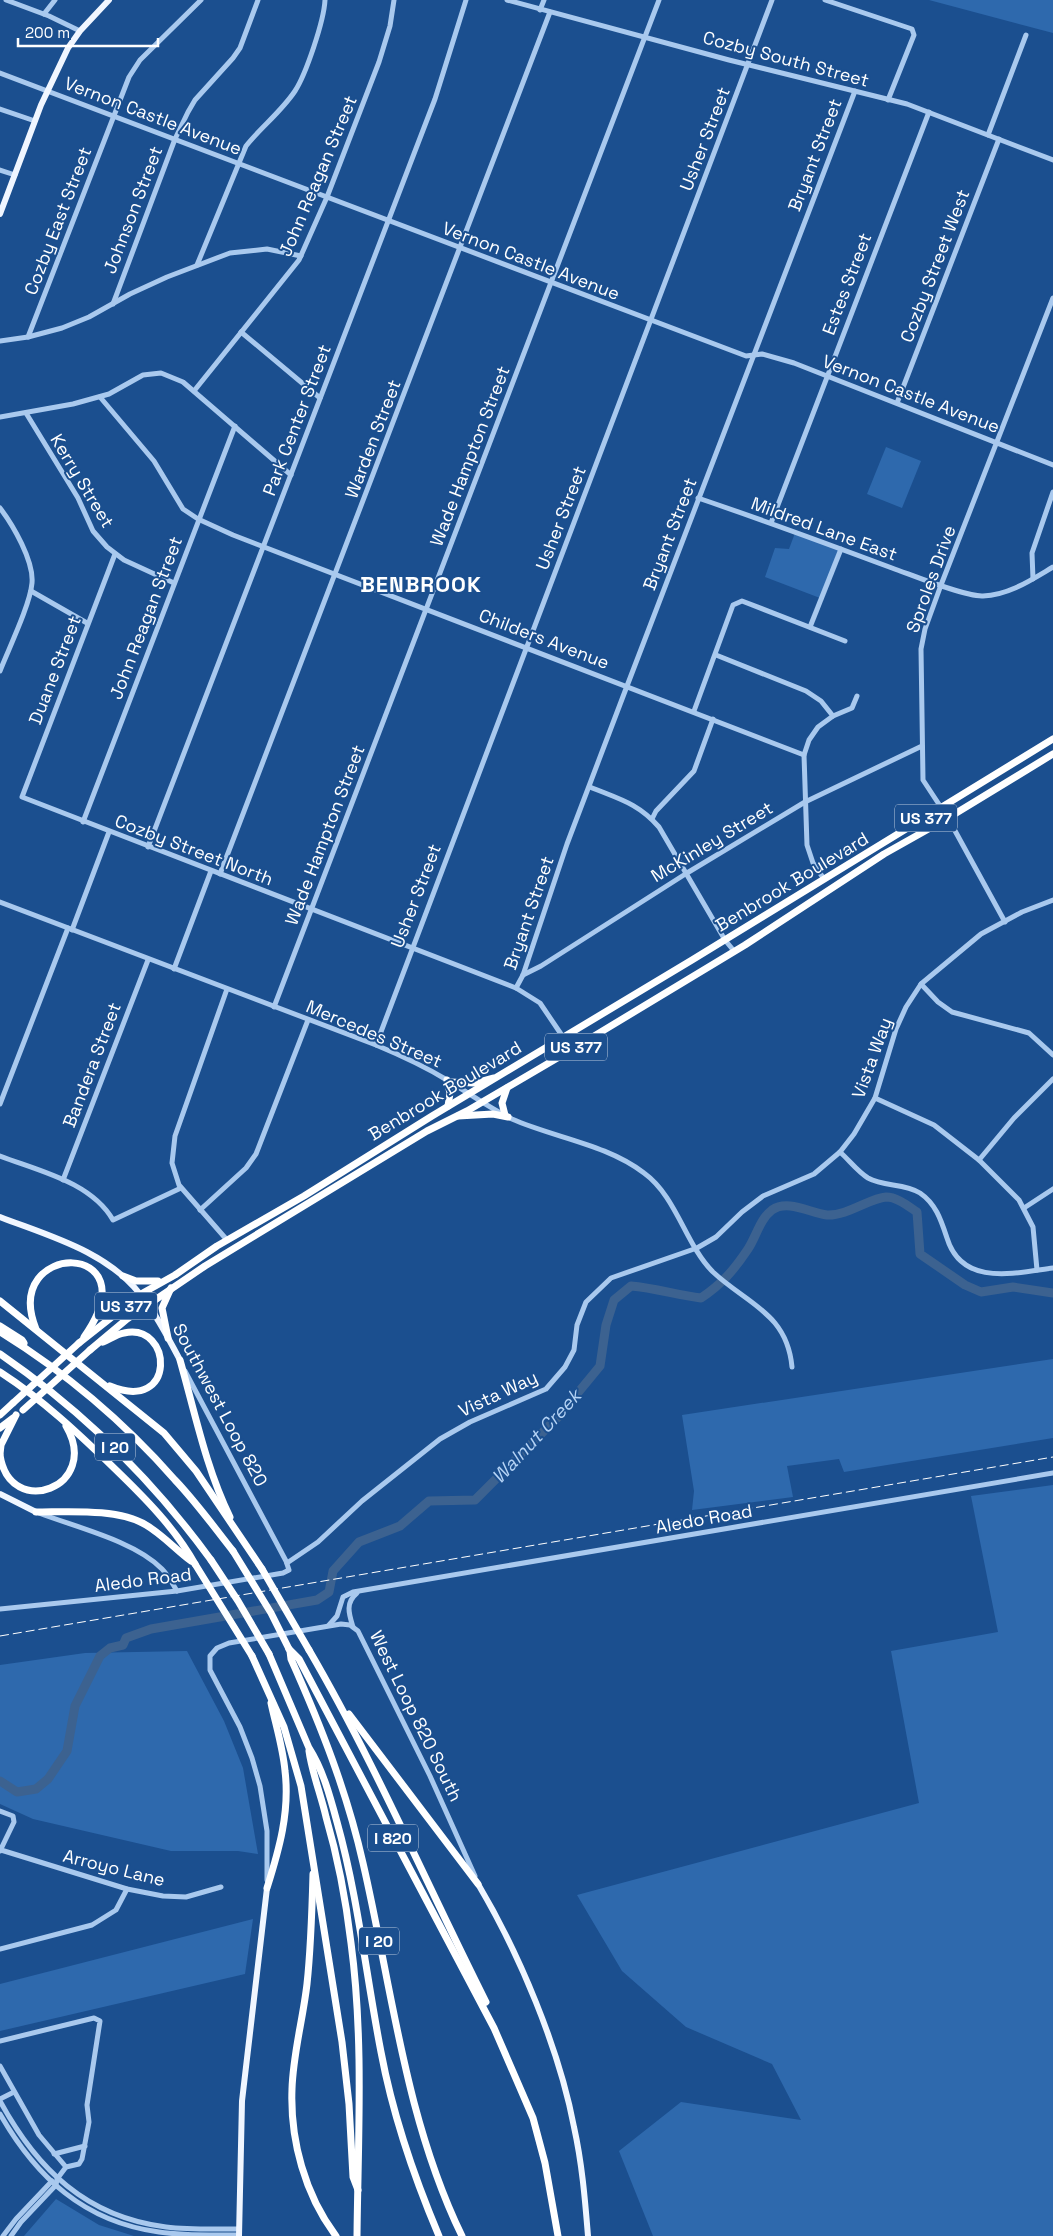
<svg xmlns="http://www.w3.org/2000/svg" width="1053" height="2236" font-family="'Space Grotesk',sans-serif">
	<rect width="100%" height="100%" fill="#1b4f8f"/>
	<!-- green -->
	<g fill="#2e69ad">
		<path d="M929 0H1053V33Z"/>
		<path d="M886 447 921 461 902 508 867 494Z"/>
		<path d="M795 533 839 550 820 598 765 577 775 548 789 549Z"/>
		<path d="M1053 1359V1438L844 1472 839 1459 787 1466 793 1497 692 1510 694 1491 682 1415Z"/>
		<path d="M1053 1485V2236H653L619 2151 681 2102 801 2120 772 2064 686 2027 622 1971 577 1895 919 1803 891 1651 998 1632 971 1496Z"/>
		<path d="M187 1651 224 1721 243 1768 258 1854 238 1851H171L33 1819 0 1804V1665L85 1653Z"/>
		<path d="M253 1919 245 1974 0 2031V1984Z"/>
		<path d="M56 2199 99 2225 134 2236H24Z"/>
	</g>
	<g fill="none" stroke-linecap="round" stroke-linejoin="round">
		<!-- river -->
		<path stroke="#3c6290" stroke-width="9" d="M0 1781 17 1792 36 1789 48 1779 67 1751 75 1706 100 1656 110 1648 123 1645 126 1638 151 1629 317 1600 329 1592 333 1571 359 1542 400 1526 429 1501 475 1500 558 1417 600 1366 606 1325 614 1300 631 1286C655 1288 677 1295 701 1298 722 1284 734 1270 748 1249 756 1237 760 1219 772 1210 788 1199 810 1213 827 1215 847 1216 870 1198 886 1197 897 1197 908 1206 917 1212L920 1254 965 1285 981 1292 1013 1287 1053 1293"/>
		<!-- minor -->
		<g stroke="#a9c9ee" stroke-width="5">
			<path d="M6 0 49 16 80 31"/>
			<path d="M507 0 729 60 907 104 1053 160"/>
			<path d="M825 0 912 29 914 35 888 100"/>
			<path d="M540 10 544 0"/>
			<path d="M44 14 55 0"/>
			<path d="M0 73 746 356 762 354 794 363 1053 465"/>
			<path d="M0 109 35 121"/>
			<path d="M988 135 1026 35"/>
			<path d="M0 170 15 175"/>
			<path d="M197 265 246 146C261 127 281 112 295 91 306 74 324 21 325 0"/>
			<path d="M113 304 175 139 188 112 195 100 233 58 240 48 258 0"/>
			<path d="M241 332 320 398"/>
			<path d="M28 337 129 77 140 60 201 0"/>
			<path d="M0 341 28 337 62 328 89 317 130 294 167 277 230 253 267 249 301 256"/>
			<path d="M194 391 299 260 327 197 379 62 390 26 394 0"/>
			<path d="M100 397 154 461 183 509 198 519 233 535 804 755"/>
			<path d="M897 403 999 139"/>
			<path d="M26 413 78 498 93 531 107 547 124 560 174 583"/>
			<path d="M0 417 73 404 109 394 143 375 161 373 183 382 291 475"/>
			<path d="M698 498C763 520 828 544 892 568 912 575 965 597 983 596 1009 595 1031 580 1053 567"/>
			<path d="M0 508C13 525 34 561 32 583 30 605 9 648 0 671"/>
			<path d="M771 523 929 112"/>
			<path d="M115 554 22 797 516 988 540 1003 563 1037"/>
			<path d="M1033 579 1032 553 1053 492"/>
			<path d="M31 591 87 623"/>
			<path d="M810 627 841 549"/>
			<path d="M716 655 806 691 821 701 833 716"/>
			<path d="M694 711 733 605 742 601 845 641"/>
			<path d="M590 787C619 799 638 803 659 827L725 940 734 951"/>
			<path d="M652 819 656 811 694 771 713 719"/>
			<path d="M83 822 235 426"/>
			<path d="M148 847 435 99 466 0"/>
			<path d="M220 874 550 12"/>
			<path d="M824 879 813 863 807 845 804 755 809 740 818 727 833 716 852 708 857 696"/>
			<path d="M0 902 376 1045C400 1055 424 1066 447 1080 469 1093 489 1108 512 1119 555 1138 606 1144 644 1173 677 1197 685 1244 713 1272 747 1304 787 1313 792 1367"/>
			<path d="M1005 922 948 818 923 780 921 649 925 629 941 585 1053 298"/>
			<path d="M72 930 109 832"/>
			<path d="M174 969 211 871"/>
			<path d="M523 975 541 966 687 873 805 802 922 746"/>
			<path d="M921 984 938 1002 952 1012 1029 1033 1053 1055"/>
			<path d="M516 988 523 975 567 844 627 686 855 91"/>
			<path d="M274 1007 659 0"/>
			<path d="M376 1045 772 0"/>
			<path d="M875 1098 934 1125 979 1160 1019 1200 1033 1227 1037 1270"/>
			<path d="M0 1104 68 928"/>
			<path d="M840 1152C849 1160 858 1172 868 1178 884 1187 904 1183 920 1193 936 1204 941 1220 947 1238 962 1287 1015 1273 1053 1268"/>
			<path d="M0 1156C39 1171 91 1182 113 1220L181 1188"/>
			<path d="M979 1160 1014 1118 1053 1079"/>
			<path d="M63 1180 148 960"/>
			<path d="M1024 1208 1053 1189"/>
			<path d="M200 1210 246 1168 256 1154 308 1020"/>
			<path d="M227 1240 179 1185 172 1163 175 1136 227 989"/>
			<path d="M39 1513C75 1527 135 1541 162 1569 168 1575 172 1583 177 1591"/>
			<path d="M287 1563 318 1542 362 1501 440 1439 470 1422 546 1389 565 1367 574 1350 577 1325 586 1302 611 1278 697 1248 716 1237 742 1212 763 1196 814 1174 840 1152 854 1134 875 1098 896 1029 906 1007 921 984 981 934 1022 912 1053 900"/>
			<path d="M0 1609 177 1591 283 1573 289 1570 286 1561 185 1371"/>
			<path d="M329 1625 337 1616 343 1597 353 1592 1053 1473"/>
			<path d="M353 1627C349 1614 345 1603 357 1593"/>
			<path d="M0 1811 13 1816 14 1822 0 1851"/>
			<path d="M1 1850 127 1889 163 1896 186 1897 221 1887"/>
			<path d="M267 1880V1831L260 1786 252 1758 240 1727 210 1670V1656L217 1648 229 1643 341 1624 350 1625 358 1631 430 1776 475 1876"/>
			<path d="M0 1949 92 1925 116 1910 127 1889"/>
			<path d="M0 2041 94 2018 100 2021 87 2105 89 2122 82 2159 79 2164 66 2167 39 2135 0 2066"/>
			<path d="M0 2099 14 2092"/>
			<path d="M0 2101C37 2169 86 2217 166 2227 190 2230 215 2229 239 2229"/>
			<path d="M0 2114C36 2177 84 2222 159 2232 185 2236 212 2235 239 2235"/>
			<path d="M54 2154 85 2146"/>
			<path d="M3 2236 16 2219 52 2181"/>
			<path d="M11 2236 21 2222 56 2185 57 2179 66 2167"/>
		</g>
		<!-- major -->
		<g stroke="#f0f6ff" stroke-width="6">
			<path d="M0 214 41 105 68 48 80 31 109 0"/>
			<path d="M0 1217C49 1236 106 1251 140 1294 156 1313 168 1338 180 1360"/>
			<path d="M0 1494 36 1512"/>
			<path d="M478 1884C519 1953 559 2048 574 2127 582 2163 585 2199 588 2236"/>
			<path d="M239 2236 242 2101 267 1888"/>
		</g>
		<!-- highway -->
		<g stroke="#fff" stroke-width="7">
			<path d="M447 1080 450 1093 448 1106"/>
			<path d="M450 1082 475 1083 493 1078"/>
			<path d="M505 1115 502 1103 507 1088"/>
			<path d="M458 1116 493 1114 508 1117"/>
			<path d="M123 1276 136 1281H158"/>
			<path d="M0 1301 164 1433 196 1471 262 1569"/>
			<path d="M0 1326 22 1340 24 1343"/>
			<path d="M36 1329C0 1240 153 1239 84 1337"/>
			<path d="M0 1332C65 1372 124 1422 175 1480 196 1502 214 1527 233 1551"/>
			<path d="M168 1338 162 1308 171 1288"/>
			<path d="M103 1342C110 1339 117 1334 124 1333 173 1322 177 1414 110 1386"/>
			<path d="M79 1343 141 1294 175 1275 217 1246 304 1196 432 1116 692 960 1053 739"/>
			<path d="M90 1350 127 1319 205 1266 427 1131 467 1111 571 1050 745 945 884 854 948 818 1053 754"/>
			<path d="M0 1354C83 1411 152 1479 211 1560"/>
			<path d="M180 1360C195 1413 206 1468 230 1517"/>
			<path d="M0 1372C42 1399 79 1434 114 1468 144 1497 175 1528 195 1564"/>
			<path d="M0 1415 13 1403"/>
			<path d="M0 1428 13 1418"/>
			<path d="M0 1454 1 1445 16 1415"/>
			<path d="M0 1455C10 1521 102 1487 66 1426"/>
			<path d="M36 1512C68 1512 118 1508 146 1525 163 1535 176 1550 191 1561"/>
			<path d="M289 1649 299 1659 494 2028 533 2118 545 2163 558 2236"/>
			<path d="M309 1650C375 1763 427 1885 486 2002"/>
			<path d="M290 1651 291 1659C321 1726 347 1792 363 1863 392 1988 405 2119 462 2236"/>
			<path d="M269 1654 309 1748C323 1770 330 1796 337 1822 358 1897 366 1975 381 2052 393 2116 414 2177 439 2236"/>
			<path d="M252 1656 284 1727 301 1786 342 2042 349 2104 353 2177 358 2190"/>
			<path d="M349 1714 478 1884"/>
			<path d="M309 1751C312 1773 321 1795 326 1817 338 1858 346 1901 351 1943 364 2040 358 2139 357 2236"/>
			<path d="M313 1874C312 1911 311 1947 307 1984 303 2019 293 2054 292 2089 290 2140 305 2195 336 2236"/>
			<path d="M267 1888C279 1850 290 1812 285 1771 283 1748 276 1726 271 1703"/>
		</g>
		<!-- rail -->
		<path stroke="#fff" stroke-width="1" stroke-dasharray="9 4" stroke-linecap="butt" d="M0 1636 1053 1457"/>
		<!-- highway-bridge -->
		<g stroke="#fff" stroke-width="7">
			<path d="M13 1403 79 1343"/>
			<path d="M23 1410 90 1350"/>
			<path d="M233 1551 271 1613 289 1649"/>
			<path d="M211 1560 238 1601 269 1654"/>
			<path d="M195 1564 252 1656"/>
			<path d="M262 1569 309 1650"/>
		</g>
	</g>
	<g text-anchor="middle" stroke-width="4" stroke-linejoin="round" paint-order="stroke">
		<!-- shield labels -->
		<g fill="#1b4f8f" stroke="#bbcadd" stroke-width="1">
			<rect x="895" y="804.5" width="62" height="27" rx="4"/>
			<rect x="545" y="1033.5" width="62" height="27" rx="4"/>
			<rect x="95" y="1292.5" width="62" height="27" rx="4"/>
			<rect x="95" y="1433.5" width="40" height="27" rx="4"/>
			<rect x="368" y="1824.5" width="50" height="27" rx="4"/>
			<rect x="359" y="1927.5" width="40" height="27" rx="4"/>
		</g>
		<g font-size="16" font-weight="bold" fill="#fff">
			<text x="926" y="824">US 377</text>
			<text x="576" y="1053">US 377</text>
			<text x="126" y="1312">US 377</text>
			<text x="115" y="1453">I 20</text>
			<text x="393" y="1844">I 820</text>
			<text x="379" y="1947">I 20</text>
		</g>
		<!-- street labels -->
		<g font-size="18" fill="#fff" stroke="#1b4f8f">
			<text transform="translate(786 59) rotate(15)" y="6">Cozby South Street</text>
			<text transform="translate(153 116) rotate(21)" y="6">Vernon Castle Avenue</text>
			<text transform="translate(705 139) rotate(-69)" y="6">Usher Street</text>
			<text transform="translate(815 155) rotate(-69)" y="6">Bryant Street</text>
			<text transform="translate(318 176) rotate(-67)" y="6">John Reagan Street</text>
			<text transform="translate(133 210) rotate(-69)" y="6">Johnson Street</text>
			<text transform="translate(58 221) rotate(-69)" y="6">Cozby East Street</text>
			<text transform="translate(531 261) rotate(21)" y="6">Vernon Castle Avenue</text>
			<text transform="translate(935 266) rotate(-69)" y="6">Cozby Street West</text>
			<text transform="translate(847 284) rotate(-69)" y="6">Estes Street</text>
			<text transform="translate(911 394) rotate(21)" y="6">Vernon Castle Avenue</text>
			<text transform="translate(297 420) rotate(-69)" y="6">Park Center Street</text>
			<text transform="translate(373 439) rotate(-69)" y="6">Warden Street</text>
			<text transform="translate(470 456) rotate(-69)" y="6">Wade Hampton Street</text>
			<text transform="translate(82 481) rotate(59)" y="6">Kerry Street</text>
			<text transform="translate(561 518) rotate(-69)" y="6">Usher Street</text>
			<text transform="translate(824 529) rotate(20)" y="6">Mildred Lane East</text>
			<text transform="translate(670 534) rotate(-69)" y="6">Bryant Street</text>
			<text transform="translate(931 579) rotate(-70)" y="6">Sproles Drive</text>
			<text transform="translate(146 618) rotate(-69)" y="6">John Reagan Street</text>
			<text transform="translate(544 639) rotate(21)" y="6">Childers Avenue</text>
			<text transform="translate(55 670) rotate(-69)" y="6">Duane Street</text>
			<text transform="translate(325 835) rotate(-69)" y="6">Wade Hampton Street</text>
			<text transform="translate(712 842) rotate(-31)" y="6">McKinley Street</text>
			<text transform="translate(194 850) rotate(21)" y="6">Cozby Street North</text>
			<text transform="translate(792 882) rotate(-31)" y="6">Benbrook Boulevard</text>
			<text transform="translate(416 896) rotate(-69)" y="6">Usher Street</text>
			<text transform="translate(529 913) rotate(-71)" y="6">Bryant Street</text>
			<text transform="translate(374 1034) rotate(23)" y="6">Mercedes Street</text>
			<text transform="translate(872 1058) rotate(-70)" y="6">Vista Way</text>
			<text transform="translate(92 1065) rotate(-69)" y="6">Bandera Street</text>
			<text transform="translate(445 1091) rotate(-31)" y="6">Benbrook Boulevard</text>
			<text transform="translate(498 1394) rotate(-25)" y="6">Vista Way</text>
			<text transform="translate(220 1405) rotate(62)" y="6">Southwest Loop 820</text>
			<text transform="translate(704 1519) rotate(-10)" y="6">Aledo Road</text>
			<text transform="translate(143 1580) rotate(-7)" y="6">Aledo Road</text>
			<text transform="translate(416 1716) rotate(64)" y="6">West Loop 820 South</text>
			<text transform="translate(114 1868) rotate(14)" y="6">Arroyo Lane</text>
		</g>
		<!-- water labels -->
		<g font-size="19" font-style="italic" fill="#b5d3f5" stroke="#1b4f8f">
			<text transform="translate(536 1436) rotate(-47)" y="7">Walnut Creek</text>
		</g>
		<!-- district labels -->
		<g font-size="22" font-weight="bold" letter-spacing="1" fill="#fff" stroke="#1b4f8f">
			<text x="421" y="592">BENBROOK</text>
		</g>
	</g>
	<!-- scale -->
	<path d="M18 38v8h140v-8" fill="none" stroke="#ffffff" stroke-width="2.5"/>
	<text x="25" y="38" font-size="15" fill="#ffffff" stroke="#1b4f8f" stroke-width="4" paint-order="stroke">200 m</text>
</svg>
